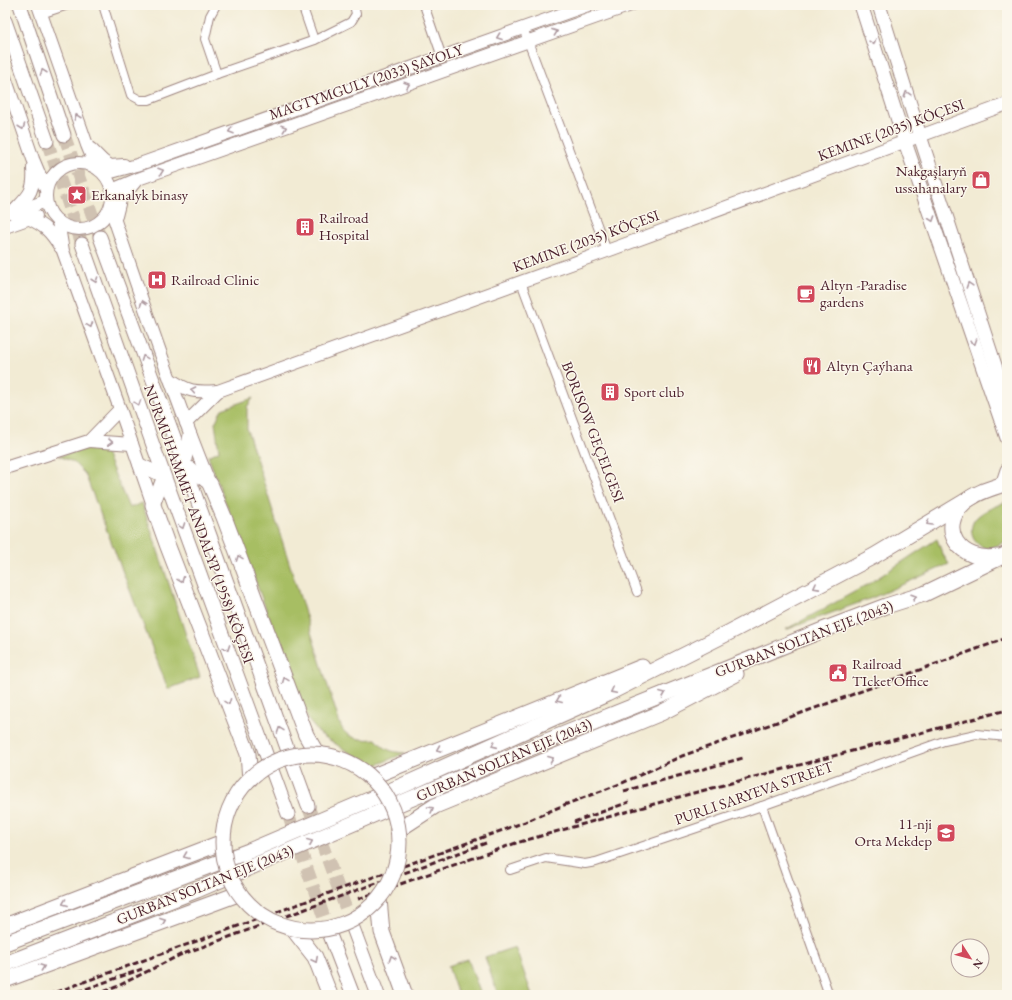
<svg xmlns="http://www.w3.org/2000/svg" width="1012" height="1000" font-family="'EB Garamond',serif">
	<rect width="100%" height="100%" fill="#fbf7ec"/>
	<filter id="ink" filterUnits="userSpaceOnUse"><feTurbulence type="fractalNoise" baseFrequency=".025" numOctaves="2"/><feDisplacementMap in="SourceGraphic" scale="8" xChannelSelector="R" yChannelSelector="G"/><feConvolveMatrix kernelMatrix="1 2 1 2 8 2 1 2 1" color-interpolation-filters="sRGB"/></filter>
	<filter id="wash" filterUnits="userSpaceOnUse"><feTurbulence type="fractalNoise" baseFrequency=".012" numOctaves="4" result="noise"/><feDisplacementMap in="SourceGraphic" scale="16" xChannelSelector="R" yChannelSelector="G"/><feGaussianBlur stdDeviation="0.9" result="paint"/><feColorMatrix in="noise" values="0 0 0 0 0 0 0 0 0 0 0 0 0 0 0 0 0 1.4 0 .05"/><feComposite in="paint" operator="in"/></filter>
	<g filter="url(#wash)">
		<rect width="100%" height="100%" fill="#f2ebd4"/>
		<!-- green -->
		<g fill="#a7be63" stroke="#786e47">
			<path d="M253 398 247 407V429L338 718C339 721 341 727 343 730 351 740 365 740 376 739 385 750 391 752 405 753L372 767 320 734 308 720 208 456 219 451 215 423 222 409Z"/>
			<path d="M102 444 129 508 142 503 200 677 168 689 85 474 73 462 59 456Z"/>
			<path d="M1007 501V541C1001 543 993 549 986 548 972 545 967 528 976 518 984 510 997 506 1007 501Z"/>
			<path d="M937 539 942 553 949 564 872 598 785 630 867 585Z"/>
			<path d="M515 947 532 995H498L485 957Z"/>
			<path d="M468 959 481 995H458L448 966Z"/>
		</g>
	</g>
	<g filter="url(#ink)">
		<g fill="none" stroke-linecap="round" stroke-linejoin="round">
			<!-- primary-tunnel -->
			<g stroke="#d0c2b2" stroke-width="13" stroke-dasharray="13 6" stroke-linecap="butt">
				<path d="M64 135 100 237"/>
				<path d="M47 141 82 244"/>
				<path d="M308 806 353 928"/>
				<path d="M288 814 330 935"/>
			</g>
			<defs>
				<g id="street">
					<path d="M103 5 131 95 140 100H149L217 74 315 40 351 22 356 14 354 5"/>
					<path d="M216 5 210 16 205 39 217 74"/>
					<path d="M302 5 314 40"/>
					<path d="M424 5 442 57"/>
					<path d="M41 14 68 5"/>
					<path d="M523 28 607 251"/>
					<path d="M521 282 637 592"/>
					<path d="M762 806 829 995"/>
					<path d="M510 870 546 858 585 864 596 862 762 806 944 741 976 734 1007 737"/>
				</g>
				<g id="secondary">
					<path d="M38 5 87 145 96 167"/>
					<path d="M5 77 33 159 46 190"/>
					<path d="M91 149 103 161 110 166 124 165"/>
					<circle cx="79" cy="196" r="33"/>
					<path d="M104 174 137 165 588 5"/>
					<path d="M112 190 138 179 631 5"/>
					<path d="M112 202 115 221C145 309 175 398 210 484"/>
					<path d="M15 212 46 201"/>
					<path d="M12 213C28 196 35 193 33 168"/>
					<path d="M116 216 120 200 135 182"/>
					<path d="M28 218C45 226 51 232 60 247"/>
					<path d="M58 221 63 251 120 409 153 505"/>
					<path d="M5 227 36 216"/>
					<path d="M170 379C190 393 195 392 218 391"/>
					<path d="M186 423 218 391 607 251 1007 104"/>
					<path d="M89 441 132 444"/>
					<path d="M5 468 89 441 120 409"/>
				</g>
				<g id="primary">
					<path d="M20 5 64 135"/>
					<path d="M861 5 905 142 1007 438"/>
					<path d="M879 5 920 136 1007 402"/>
					<path d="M5 21 47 141"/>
					<path d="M100 237 184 464 308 806"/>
					<path d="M82 244 154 448 288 814"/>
					<path d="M190 435 184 464 210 484"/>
					<path d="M140 465 164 476 153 505"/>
					<path d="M1002 485 1007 470"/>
					<path d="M353 928 378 995"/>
					<path d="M330 935 353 995"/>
				</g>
				<g id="highway">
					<path d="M210 484 224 517 306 735 317 754"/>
					<path d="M153 505 167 544 248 754 250 779"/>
					<path d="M997 557C961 563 935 529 965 502 976 492 993 488 1007 483"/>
					<path d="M371 777 642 667"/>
					<path d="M398 830 435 806 661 713 736 674"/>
					<path d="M379 899 382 932 405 995"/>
					<path d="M5 926 223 842"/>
					<path d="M293 929 315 957 330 995"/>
					<path d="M5 943 249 851 404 785 607 694 730 632 874 556 974 496"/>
					<path d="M5 964 197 890 537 745 823 630 886 606 924 594 1007 554"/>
					<path d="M5 980 238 894"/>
				</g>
			</defs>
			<!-- street casing -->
			<use href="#street" stroke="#9e8580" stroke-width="10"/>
			<!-- secondary casing -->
			<use href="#secondary" stroke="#9e8580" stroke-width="14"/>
			<!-- primary casing -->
			<use href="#primary" stroke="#9e8580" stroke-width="15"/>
			<!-- highway casing -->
			<use href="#highway" stroke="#9e8580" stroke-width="17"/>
			<!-- street -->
			<use href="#street" stroke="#fff" stroke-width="8"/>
			<!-- secondary -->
			<use href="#secondary" stroke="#fff" stroke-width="12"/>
			<!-- primary -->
			<use href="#primary" stroke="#fff" stroke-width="13"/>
			<!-- highway -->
			<use href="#highway" stroke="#fff" stroke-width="15"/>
			<!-- rail -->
			<g stroke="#4a1f2b" stroke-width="3" stroke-dasharray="6 3" stroke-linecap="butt">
				<path d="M624 791 743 758"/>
				<path d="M574 822 629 802"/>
				<path d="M358 899 516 843 686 795 1007 710"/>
				<path d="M48 995 525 822 564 805 620 784 682 756 744 734 1007 638"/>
				<path d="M69 995 142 969"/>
				<path d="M95 995 116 987 180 955 486 843"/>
			</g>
			<defs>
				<circle id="highway-bridge" cx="311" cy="842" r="88"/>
			</defs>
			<!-- highway-bridge casing -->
			<use href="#highway-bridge" stroke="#9e8580" stroke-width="17" stroke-linecap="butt"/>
			<!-- highway-bridge -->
			<use href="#highway-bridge" stroke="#fff" stroke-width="15"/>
		</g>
		<!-- one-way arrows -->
		<defs><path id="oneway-chevron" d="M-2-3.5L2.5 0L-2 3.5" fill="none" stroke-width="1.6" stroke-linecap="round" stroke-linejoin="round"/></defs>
		<g stroke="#ae9aa0">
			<use href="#oneway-chevron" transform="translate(555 32) rotate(-20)"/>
			<use href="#oneway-chevron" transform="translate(499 37) rotate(160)"/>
			<use href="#oneway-chevron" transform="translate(873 42) rotate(72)"/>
			<use href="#oneway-chevron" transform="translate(43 72) rotate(-109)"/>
			<use href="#oneway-chevron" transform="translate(407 85) rotate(-19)"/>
			<use href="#oneway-chevron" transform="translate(907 94) rotate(-107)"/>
			<use href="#oneway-chevron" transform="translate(77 117) rotate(-109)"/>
			<use href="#oneway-chevron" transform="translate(22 127) rotate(71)"/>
			<use href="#oneway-chevron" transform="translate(284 128) rotate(-19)"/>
			<use href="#oneway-chevron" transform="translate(231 131) rotate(161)"/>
			<use href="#oneway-chevron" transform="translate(161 171) rotate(-19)"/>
			<use href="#oneway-chevron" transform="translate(932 219) rotate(71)"/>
			<use href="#oneway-chevron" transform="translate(95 280) rotate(71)"/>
			<use href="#oneway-chevron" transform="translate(969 285) rotate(-108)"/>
			<use href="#oneway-chevron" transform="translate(143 303) rotate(-109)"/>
			<use href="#oneway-chevron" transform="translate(90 325) rotate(70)"/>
			<use href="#oneway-chevron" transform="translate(974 342) rotate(71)"/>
			<use href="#oneway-chevron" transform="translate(144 358) rotate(-110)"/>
			<use href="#oneway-chevron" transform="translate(193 390) rotate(-169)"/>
			<use href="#oneway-chevron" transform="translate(138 403) rotate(71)"/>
			<use href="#oneway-chevron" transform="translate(110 442) rotate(4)"/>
			<use href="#oneway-chevron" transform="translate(929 523) rotate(149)"/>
			<use href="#oneway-chevron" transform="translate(182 526) rotate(70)"/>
			<use href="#oneway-chevron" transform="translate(239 558) rotate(-111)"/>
			<use href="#oneway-chevron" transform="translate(181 580) rotate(69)"/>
			<use href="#oneway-chevron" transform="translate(816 587) rotate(152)"/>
			<use href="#oneway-chevron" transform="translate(914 597) rotate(-18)"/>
			<use href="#oneway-chevron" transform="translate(227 648) rotate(70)"/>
			<use href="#oneway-chevron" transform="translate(285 680) rotate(-111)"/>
			<use href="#oneway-chevron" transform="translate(613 691) rotate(154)"/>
			<use href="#oneway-chevron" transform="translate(663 694) rotate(-22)"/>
			<use href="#oneway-chevron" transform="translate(559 700) rotate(158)"/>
			<use href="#oneway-chevron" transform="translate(228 702) rotate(69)"/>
			<use href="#oneway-chevron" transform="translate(280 730) rotate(-110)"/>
			<use href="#oneway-chevron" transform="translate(494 745) rotate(156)"/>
			<use href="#oneway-chevron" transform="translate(439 749) rotate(158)"/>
			<use href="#oneway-chevron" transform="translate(551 759) rotate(-22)"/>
			<use href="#oneway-chevron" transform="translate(431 809) rotate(-31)"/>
			<use href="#oneway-chevron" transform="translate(310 842) rotate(-23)"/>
			<use href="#oneway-chevron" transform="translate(186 856) rotate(159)"/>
			<use href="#oneway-chevron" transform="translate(65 903) rotate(159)"/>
			<use href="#oneway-chevron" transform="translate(163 921) rotate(-20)"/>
			<use href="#oneway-chevron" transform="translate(392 958) rotate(-109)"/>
			<use href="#oneway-chevron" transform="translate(315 960) rotate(63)"/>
			<use href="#oneway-chevron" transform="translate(42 967) rotate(-20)"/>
		</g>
	</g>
	<!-- icons -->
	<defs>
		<symbol id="shop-square" viewBox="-11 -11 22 22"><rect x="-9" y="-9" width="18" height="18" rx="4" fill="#d1495b" stroke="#fbf7ec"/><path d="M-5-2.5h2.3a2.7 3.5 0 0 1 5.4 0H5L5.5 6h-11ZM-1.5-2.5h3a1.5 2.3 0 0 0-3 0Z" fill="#fff"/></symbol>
		<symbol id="sight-square" viewBox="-11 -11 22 22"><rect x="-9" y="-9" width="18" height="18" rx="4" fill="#d1495b" stroke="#fbf7ec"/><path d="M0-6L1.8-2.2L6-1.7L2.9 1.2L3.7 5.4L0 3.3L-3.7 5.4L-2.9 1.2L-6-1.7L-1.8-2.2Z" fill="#fff"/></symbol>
		<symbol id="building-square" viewBox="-11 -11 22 22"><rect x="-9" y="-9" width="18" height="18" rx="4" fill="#d1495b" stroke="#fbf7ec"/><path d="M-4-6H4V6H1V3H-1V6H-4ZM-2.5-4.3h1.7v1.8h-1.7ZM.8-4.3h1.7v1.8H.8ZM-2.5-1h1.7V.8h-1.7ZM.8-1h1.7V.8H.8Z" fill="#fff"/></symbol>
		<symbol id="hospital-square" viewBox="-11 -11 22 22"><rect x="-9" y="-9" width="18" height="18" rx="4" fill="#d1495b" stroke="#fbf7ec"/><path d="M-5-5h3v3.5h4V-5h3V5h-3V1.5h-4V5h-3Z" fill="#fff"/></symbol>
		<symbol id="cafe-square" viewBox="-11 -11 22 22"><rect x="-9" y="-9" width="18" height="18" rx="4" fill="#d1495b" stroke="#fbf7ec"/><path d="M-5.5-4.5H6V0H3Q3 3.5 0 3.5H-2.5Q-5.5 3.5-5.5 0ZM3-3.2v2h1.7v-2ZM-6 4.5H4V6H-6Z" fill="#fff"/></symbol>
		<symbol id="restaurant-square" viewBox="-11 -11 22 22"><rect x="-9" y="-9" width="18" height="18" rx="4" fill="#d1495b" stroke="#fbf7ec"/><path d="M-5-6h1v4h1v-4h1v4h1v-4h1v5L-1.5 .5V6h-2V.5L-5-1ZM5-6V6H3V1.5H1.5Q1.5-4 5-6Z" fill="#fff"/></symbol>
		<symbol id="civic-square" viewBox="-11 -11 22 22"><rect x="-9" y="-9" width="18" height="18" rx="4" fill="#d1495b" stroke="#fbf7ec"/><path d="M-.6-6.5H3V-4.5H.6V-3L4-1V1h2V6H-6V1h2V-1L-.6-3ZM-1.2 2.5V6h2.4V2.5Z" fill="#fff"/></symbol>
		<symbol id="school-square" viewBox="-11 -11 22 22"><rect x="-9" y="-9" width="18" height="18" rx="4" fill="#d1495b" stroke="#fbf7ec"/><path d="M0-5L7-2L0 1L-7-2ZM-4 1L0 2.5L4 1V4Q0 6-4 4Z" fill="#fff"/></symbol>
	</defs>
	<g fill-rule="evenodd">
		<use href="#shop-square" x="970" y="169" width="22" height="22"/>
		<use href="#sight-square" x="66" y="184" width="22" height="22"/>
		<use href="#building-square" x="294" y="216" width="22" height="22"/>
		<use href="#hospital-square" x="146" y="269" width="22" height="22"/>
		<use href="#cafe-square" x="795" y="283" width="22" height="22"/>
		<use href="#restaurant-square" x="801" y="355" width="22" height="22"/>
		<use href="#building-square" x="599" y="381" width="22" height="22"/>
		<use href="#civic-square" x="827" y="662" width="22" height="22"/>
		<use href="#school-square" x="935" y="822" width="22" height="22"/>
	</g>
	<g text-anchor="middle" stroke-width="3" stroke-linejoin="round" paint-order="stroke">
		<!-- street labels -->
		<g font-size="15" fill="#4a1f2b" stroke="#fbf7ec">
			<text transform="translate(366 82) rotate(-19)" y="5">MAGTYMGULY (2033) ŞAÝOLY</text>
			<text transform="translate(891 130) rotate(-20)" y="5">KEMINE (2035) KÖÇESI</text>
			<text transform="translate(586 241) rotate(-20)" y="5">KEMINE (2035) KÖÇESI</text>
			<text transform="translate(593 432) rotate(69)" y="5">BORISOW GEÇELGESI</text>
			<text transform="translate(199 524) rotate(70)" y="5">NURMUHAMMET ANDALYP (1958) KÖÇESI</text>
			<text transform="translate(804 639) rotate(-21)" y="5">GURBAN SOLTAN EJE (2043)</text>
			<text transform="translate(504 760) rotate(-23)" y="5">GURBAN SOLTAN EJE (2043)</text>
			<text transform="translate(754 793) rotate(-19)" y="5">PURLI SARYEVA STREET</text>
			<text transform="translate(205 885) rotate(-22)" y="5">GURBAN SOLTAN EJE (2043)</text>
		</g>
		<!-- poi labels -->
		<g font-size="15" fill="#4a1f2b" stroke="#fbf7ec" text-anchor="start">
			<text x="967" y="176" text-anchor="end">Nakgaşlaryň<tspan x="967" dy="17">ussahanalary</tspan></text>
			<text x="91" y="200">Erkanalyk binasy</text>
			<text x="319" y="223">Railroad<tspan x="319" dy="17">Hospital</tspan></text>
			<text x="171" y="285">Railroad Clinic</text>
			<text x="820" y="290">Altyn -Paradise<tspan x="820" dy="17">gardens</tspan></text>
			<text x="826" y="371">Altyn Çaýhana</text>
			<text x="624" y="397">Sport club</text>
			<text x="852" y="669">Railroad<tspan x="852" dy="17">TIcket Office</tspan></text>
			<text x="932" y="829" text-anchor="end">11-nji<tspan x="932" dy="17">Orta Mekdep</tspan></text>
		</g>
	</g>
	<!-- margin -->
	<rect width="1012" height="1000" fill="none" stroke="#fbf7ec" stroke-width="20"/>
	<!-- north arrow -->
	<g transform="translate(970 958) rotate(126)"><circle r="19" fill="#fbf7ec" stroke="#b4a19f"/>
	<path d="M0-3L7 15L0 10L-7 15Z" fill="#d1495b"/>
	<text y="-6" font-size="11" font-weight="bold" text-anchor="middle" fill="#4a1f2b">N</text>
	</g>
</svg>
